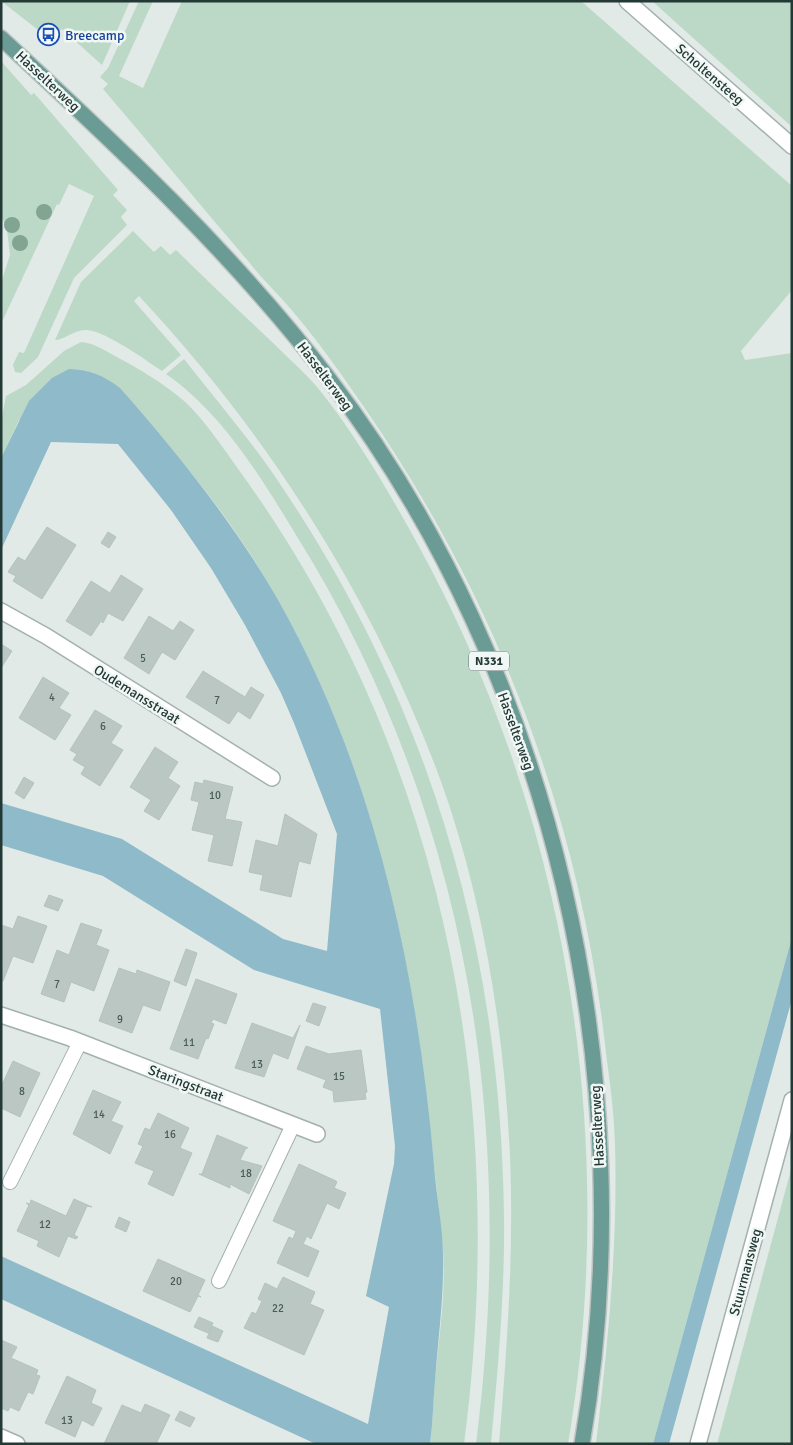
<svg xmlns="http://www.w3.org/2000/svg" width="793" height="1445" font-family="Signika,sans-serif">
	<rect width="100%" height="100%" fill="#e1eae7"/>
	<!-- green -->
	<g fill="#bcd9c7">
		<path d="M1 1H130L102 65 62 29 55 35 47 28 42 33Z"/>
		<path d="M139 1H153L119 76 143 88 182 1H581L792 186V290L741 351 745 360 792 353V937L653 1444H596C608 1344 618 1244 615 1143 614 1113 610 1083 606 1053 581 821 498 601 366 410 342 375 317 339 289 307 276 292 261 278 249 262 200 205 152 146 103 89L108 84 100 77 108 68Z"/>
		<path d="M652 1H792V127Z"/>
		<path d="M1 61 31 95 34 93 118 190 113 195 127 210 121 217 127 225 74 278 38 357 21 373 15 372 13 365 19 352 24 353 94 196 69 184 59 205 57 204 1 324V283L10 255 7 230 1 215Z"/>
		<path d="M133 231 154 252 161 246 170 255 176 250C207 280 239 311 271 341 288 358 307 374 322 393 358 439 389 492 417 543 567 815 620 1138 568 1444H499C507 1348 514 1253 510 1156 504 1029 483 896 439 776 373 599 269 435 139 296L134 301 181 355 162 371C144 359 107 332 87 330 75 329 64 340 55 340L81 282Z"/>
		<path d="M81 342C94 343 104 350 115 356 138 368 163 383 183 400 205 420 223 448 241 473 446 757 509 1099 464 1444H430C433 1423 433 1401 435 1380 439 1337 446 1294 443 1251 440 1211 434 1170 430 1129 406 884 334 626 163 441L19 420 1 458V422L6 396 26 385 64 351Z"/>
		<path d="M184 359C216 400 251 440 280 484 430 706 501 950 504 1216 505 1292 498 1368 491 1444H476C517 1124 468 810 296 535 261 477 222 413 166 374Z"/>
		<path d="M792 1166V1444H717Z"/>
	</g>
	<!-- water -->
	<g fill="#8fbac9">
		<path d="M69 369C90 370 103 375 120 388 178 454 233 522 277 598 375 771 417 970 434 1165 436 1195 443 1226 443 1256 444 1298 438 1339 435 1381 433 1402 433 1423 430 1444H316L1 1299V1256L368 1424 389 1307 366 1296 394 1164 395 1146 380 1009 254 970 103 876 1 845V803L122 839 283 939 327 951 337 834 294 723 281 693 245 625 211 568 171 510 118 444 51 442 1 550V458L29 401 52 378Z"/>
		<path d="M792 937V999L669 1444H653Z"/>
	</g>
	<!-- building -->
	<g fill="#bac7c3" stroke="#b4c3be">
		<path d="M47 527 76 545 42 599 13 581 16 576 8 572 18 557 25 561Z"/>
		<path d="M108 532 116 537 109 548 101 543Z"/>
		<path d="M121 575 143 589 123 621 108 613 103 623 101 621 91 636 66 621 91 581 110 593Z"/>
		<path d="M149 616 173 631 180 621 194 630 175 660 162 652 149 674 124 658Z"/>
		<path d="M1 644 12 651 1 668Z"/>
		<path d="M203 671 245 697 251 687 264 695 250 719 238 711 229 724 186 697Z"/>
		<path d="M43 677 69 693 59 708 71 715 55 740 19 718Z"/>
		<path d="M95 710 122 726 111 743 123 750 100 786 81 774 85 767 73 760 77 754 70 750Z"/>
		<path d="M155 747 178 762 168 778 180 786 159 820 144 811 151 800 130 787Z"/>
		<path d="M24 777 34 783 24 799 15 793Z"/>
		<path d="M204 780 233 787 225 819 242 822 232 866 208 861 214 835 192 830 199 802 191 800 195 782 203 784Z"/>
		<path d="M285 814 317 834 310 864 299 861 291 897 260 890 263 875 249 872 256 840 278 846Z"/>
		<path d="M49 895 63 900 58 911 44 906Z"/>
		<path d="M18 916 47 926 33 963 13 956 3 981H1V925L13 929Z"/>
		<path d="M81 923 102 930 96 945 109 950 94 991 71 982 64 1002 41 994 57 950 69 955Z"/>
		<path d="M186 949 197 953 186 986 174 981Z"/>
		<path d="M119 968 136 974 137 970 170 982 160 1011 143 1005 132 1033 99 1021Z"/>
		<path d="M196 979 237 994 226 1024 213 1019 211 1023 214 1024 208 1039 206 1038 198 1059 170 1049Z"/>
		<path d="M313 1003 326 1007 319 1026 306 1021Z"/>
		<path d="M252 1023 293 1038 300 1025 288 1059 273 1053 264 1077 235 1068Z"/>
		<path d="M306 1046 329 1054 361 1050 367 1092 365 1093 366 1099 334 1102 333 1091 323 1087 326 1080 297 1069Z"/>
		<path d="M13 1061 40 1073 20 1117 1 1108V1087Z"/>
		<path d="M93 1090 121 1102 111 1121 123 1126 110 1154 73 1134Z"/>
		<path d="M158 1113 189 1128 180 1148 192 1153 173 1196 148 1184 154 1171 135 1163 143 1146 138 1144 145 1128 150 1130Z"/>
		<path d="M217 1135 248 1148H246L240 1160 262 1166 249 1194 230 1184V1188L199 1174H202Z"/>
		<path d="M299 1164 336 1181 337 1182 334 1188 346 1193 339 1209 327 1203 311 1239 307 1236 303 1244 319 1251 308 1277 277 1263 289 1237 293 1239 296 1231 273 1221Z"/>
		<path d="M74 1199 92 1207 87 1206 74 1235 78 1237 76 1239 68 1236 59 1257 37 1246 39 1241 17 1231 29 1205 26 1203 30 1204 31 1200 66 1216Z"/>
		<path d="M119 1217 130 1222 126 1232 115 1227Z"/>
		<path d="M158 1259 205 1280 198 1295 201 1297 198 1296 190 1312 143 1291Z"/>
		<path d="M283 1277 315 1292 310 1304 324 1310 304 1355 244 1328 252 1312 256 1314 262 1301 258 1299 265 1283 277 1289Z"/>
		<path d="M199 1317 213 1323 208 1333 194 1327Z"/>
		<path d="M212 1326 223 1331 218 1342 207 1338Z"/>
		<path d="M1 1340 17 1347 11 1358 38 1370 36 1375 40 1376 33 1394 28 1392 19 1411 10 1407 8 1411 1 1408Z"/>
		<path d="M67 1376 96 1390 91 1403 102 1408 93 1426 82 1420 75 1437 45 1423Z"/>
		<path d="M145 1404 170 1415 156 1444H104L122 1405 141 1413Z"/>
		<path d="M180 1411 195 1418 190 1427 175 1420Z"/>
	</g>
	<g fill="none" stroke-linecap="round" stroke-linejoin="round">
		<defs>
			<g id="service">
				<path d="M10 1182 80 1042"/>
				<path d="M219 1281 293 1125"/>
			</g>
			<g id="minor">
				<path d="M627 1 792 146"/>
				<path d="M1 611 46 636 272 778"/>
				<path d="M1 1015 70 1038 317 1134"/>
				<path d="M1 1437 17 1444"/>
			</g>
			<path id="tertiary" d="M698 1444 792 1100"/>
			<path id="primary" d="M1 38C117 145 233 253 329 379 554 673 645 1081 582 1444"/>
		</defs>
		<!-- service casing -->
		<use href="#service" stroke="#a4b1ae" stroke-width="16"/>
		<!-- minor casing -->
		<use href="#minor" stroke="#a4b1ae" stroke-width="18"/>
		<!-- tertiary casing -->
		<use href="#tertiary" stroke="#a4b1ae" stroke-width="18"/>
		<!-- primary casing -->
		<use href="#primary" stroke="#bdc4c2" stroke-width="18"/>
		<!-- service -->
		<use href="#service" stroke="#fff" stroke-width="14"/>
		<!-- minor -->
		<use href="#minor" stroke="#fff" stroke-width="15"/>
		<!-- tertiary -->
		<use href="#tertiary" stroke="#fff" stroke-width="15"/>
		<!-- primary -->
		<use href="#primary" stroke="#6a9b94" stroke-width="15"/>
	</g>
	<!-- trees -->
	<g fill="#81a493">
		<circle cx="44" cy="212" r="8"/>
		<circle cx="12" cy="225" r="8"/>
		<circle cx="20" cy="243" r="8"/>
	</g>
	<!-- icons -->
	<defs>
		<symbol id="bus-ring" viewBox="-11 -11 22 22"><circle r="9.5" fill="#f1f7f5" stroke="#1a4fb4" stroke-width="1.5"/><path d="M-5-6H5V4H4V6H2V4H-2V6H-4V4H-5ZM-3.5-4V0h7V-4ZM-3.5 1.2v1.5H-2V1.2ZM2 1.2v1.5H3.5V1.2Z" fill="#1a4fb4"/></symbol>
	</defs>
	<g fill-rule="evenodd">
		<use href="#bus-ring" x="36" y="22" width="25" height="25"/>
	</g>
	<g text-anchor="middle" stroke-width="5" stroke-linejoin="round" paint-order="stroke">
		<!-- number labels -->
		<g font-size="11" fill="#495c58">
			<text x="143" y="662">5</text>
			<text x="52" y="701">4</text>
			<text x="217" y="704">7</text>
			<text x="103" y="730">6</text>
			<text x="215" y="799">10</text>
			<text x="57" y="988">7</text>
			<text x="120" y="1023">9</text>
			<text x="189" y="1046">11</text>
			<text x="257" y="1068">13</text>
			<text x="339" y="1080">15</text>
			<text x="22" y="1095">8</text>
			<text x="99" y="1118">14</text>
			<text x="170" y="1138">16</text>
			<text x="246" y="1177">18</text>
			<text x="45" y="1228">12</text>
			<text x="176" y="1285">20</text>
			<text x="278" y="1312">22</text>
			<text x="67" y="1424">13</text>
		</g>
		<!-- shield labels -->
		<rect fill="#f1f7f5" stroke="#61726f" stroke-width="1" x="469" y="651.5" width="40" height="19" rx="4"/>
		<g font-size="12" font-weight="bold" fill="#233935">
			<text x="489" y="665">N331</text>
		</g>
		<!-- transit labels -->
		<g font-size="14" fill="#164399" stroke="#f1f7f5" text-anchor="start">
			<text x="65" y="40">Breecamp</text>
		</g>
		<!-- street labels -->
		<g font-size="14" fill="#233935" stroke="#f1f7f5">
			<text transform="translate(710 74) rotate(41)" y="5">Scholtensteeg</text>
			<text transform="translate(48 81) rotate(43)" y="5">Hasselterweg</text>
			<text transform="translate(325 376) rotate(53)" y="5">Hasselterweg</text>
			<text transform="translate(137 694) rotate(32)" y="5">Oudemansstraat</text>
			<text transform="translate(516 731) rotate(70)" y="5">Hasselterweg</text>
			<text transform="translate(186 1083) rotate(21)" y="5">Staringstraat</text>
			<text transform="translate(597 1126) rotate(-93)" y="5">Hasselterweg</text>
			<text transform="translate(745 1272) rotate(-75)" y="5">Stuurmansweg</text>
		</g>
	</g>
	<!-- border -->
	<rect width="793" height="1445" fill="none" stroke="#233935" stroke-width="5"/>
</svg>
